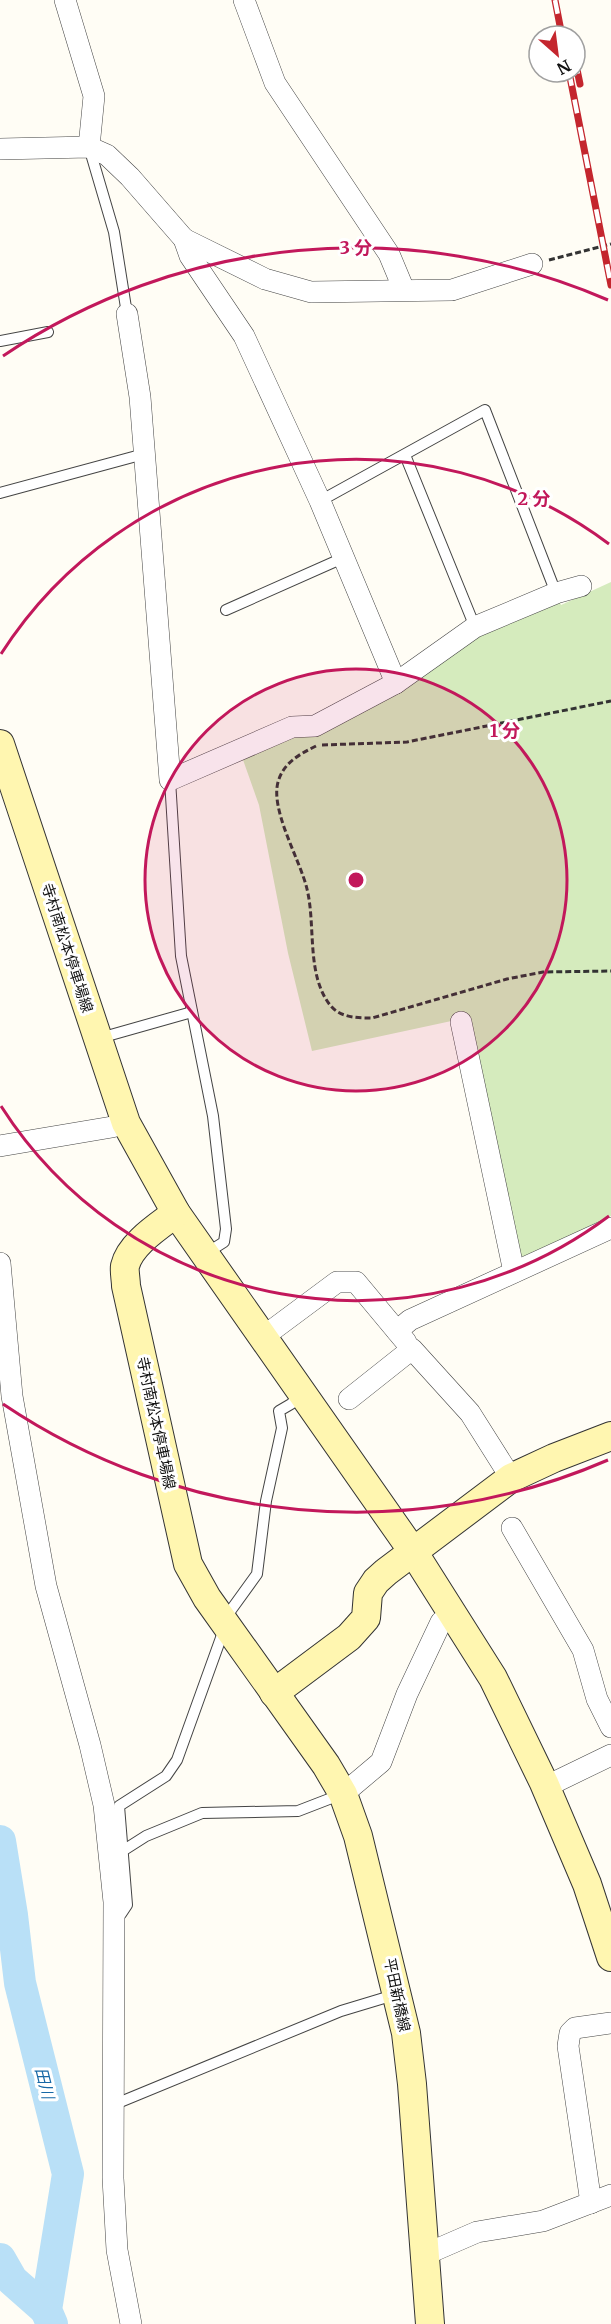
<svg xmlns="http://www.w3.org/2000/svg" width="611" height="2324" font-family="Merriweather,'Noto Sans JP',serif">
	<rect width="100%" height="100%" fill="#fffdf5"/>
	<!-- green -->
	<path fill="#d5ebbd" d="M611 582V1216L524 1257 518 1255 470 1017 312 1051 288 953 259 805 242 757 480 635 558 598 561 605Z"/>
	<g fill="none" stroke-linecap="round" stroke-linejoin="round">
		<!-- river -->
		<g stroke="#b9e0f7" stroke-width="32">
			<path d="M0 1841 12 1915 20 1983 68 2174 46 2310 52 2324"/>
			<path d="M0 2259 12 2280 46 2310"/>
		</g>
		<defs>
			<g id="lane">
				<path d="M89 147 114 232 127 314"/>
				<path d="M0 341 48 332"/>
				<path d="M405 455 475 627"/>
				<path d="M0 493 144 454"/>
				<path d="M320 501 485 410 556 593"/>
				<path d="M226 610 343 558"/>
				<path d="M170 780 181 956 213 1116 226 1229 224 1242 205 1254"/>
				<path d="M100 1038 192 1012"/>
				<path d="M124 1850 146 1836 202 1813 298 1811 342 1794"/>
				<path d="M115 1917 121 1914 127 1905 119 1806 166 1776 177 1760 231 1610 257 1574 266 1501 282 1428 279 1411 291 1404 302 1394"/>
				<path d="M113 2105 341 2011 394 1995"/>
			</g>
			<g id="street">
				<path d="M65 0 94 96 89 147"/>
				<path d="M244 0 275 83 389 254 404 290"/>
				<path d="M0 149 89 147 107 155 130 177 184 239 190 256 244 336 320 501 396 683"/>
				<path d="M184 239 265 279 311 292 452 290 532 264"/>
				<path d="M127 314 140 397 170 780 292 727 315 726 396 683 475 627 556 593 581 586"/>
				<path d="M461 1022 514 1272"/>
				<path d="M0 1146 112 1127 126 1123"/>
				<path d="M0 1263 12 1396 46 1586 90 1745 104 1805 114 1902 113 2178 117 2250 131 2324"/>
				<path d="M397 1331 410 1320 611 1228"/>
				<path d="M263 1337 337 1282H356L406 1342"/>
				<path d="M349 1399 412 1349 470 1413 511 1478"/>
				<path d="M512 1528 583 1650 597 1699 611 1727"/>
				<path d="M545 1787 611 1755"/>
				<path d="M343 1794 381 1762 407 1694 441 1622"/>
				<path d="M591 2203 568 2046 570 2033 575 2028 611 2023"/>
				<path d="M424 2255 477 2232 543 2221 611 2195"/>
			</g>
			<g id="secondary">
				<path d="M0 744 126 1123 176 1213 414 1553 493 1678 544 1783 587 1884 611 1957"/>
				<path d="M176 1213C159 1226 130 1244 125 1266 124 1271 126 1280 126 1286L188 1564 207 1598 326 1765 343 1794 358 1836 406 2033 412 2084 430 2324"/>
				<path d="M274 1693 349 1637 366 1618 368 1593 376 1581 386 1572 511 1478 554 1458 611 1436"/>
			</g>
		</defs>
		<!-- lane casing -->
		<use href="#lane" stroke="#444" stroke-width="12"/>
		<!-- street casing -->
		<use href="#street" stroke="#444" stroke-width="22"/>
		<!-- secondary casing -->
		<use href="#secondary" stroke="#333" stroke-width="30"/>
		<!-- path -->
		<g stroke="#333" stroke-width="3" stroke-dasharray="6 3" stroke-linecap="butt">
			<path d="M549 260 611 244"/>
			<path d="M322 745 407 742 611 701"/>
			<path d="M316 746C300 754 285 762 279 779 268 807 300 859 307 889 316 926 306 974 330 1005 340 1018 358 1018 372 1018L507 979 543 972 611 971"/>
		</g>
		<!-- lane -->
		<use href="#lane" stroke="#fff" stroke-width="10"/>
		<!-- street -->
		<use href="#street" stroke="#fff" stroke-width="21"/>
		<!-- secondary -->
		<use href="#secondary" stroke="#fff6b0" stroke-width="28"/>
		<defs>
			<g id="rail">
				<path d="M555 0 562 36"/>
				<path d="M575 60 580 84"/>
				<path d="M569 72 611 285"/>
			</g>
		</defs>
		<!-- rail casing -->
		<use href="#rail" stroke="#c4262e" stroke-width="7"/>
		<!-- rail -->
		<use href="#rail" stroke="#fff" stroke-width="4.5" stroke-dasharray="14" stroke-linecap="butt"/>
	</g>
	<!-- distance rings -->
	<circle cx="356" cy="880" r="211" fill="#c2185b" fill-opacity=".12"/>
	<g fill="none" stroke="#c2185b" stroke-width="3">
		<circle cx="356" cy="880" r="211"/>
		<path d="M609 1216A421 421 0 0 1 1 1106M1 654A421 421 0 0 1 609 544"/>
		<path d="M608 1460A632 632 0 0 1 3 1404M3 356A632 632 0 0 1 608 300"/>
	</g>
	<g text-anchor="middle" stroke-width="6" stroke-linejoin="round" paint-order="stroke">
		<!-- street labels -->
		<g font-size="15" fill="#111" stroke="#fff">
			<text transform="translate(67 948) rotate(72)" y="5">寺村南松本停車場線</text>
			<text transform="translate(156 1423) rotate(78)" y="5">寺村南松本停車場線</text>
			<text transform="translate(397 1995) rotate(78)" y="5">平田新橋線</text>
		</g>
		<!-- water labels -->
		<g font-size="16" font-style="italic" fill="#1768a6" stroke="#fff">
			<text transform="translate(45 2083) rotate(76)" y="6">田川</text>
		</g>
	</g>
	<circle cx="356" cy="880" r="9" fill="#c2185b" stroke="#fff" stroke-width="3"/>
	<g font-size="18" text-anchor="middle" font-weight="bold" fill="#c2185b" stroke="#fff" stroke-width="6" stroke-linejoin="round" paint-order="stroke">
		<text x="356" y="254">3 分</text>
		<text x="534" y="505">2 分</text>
		<text x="505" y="737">1 分</text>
	</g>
	<!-- north arrow -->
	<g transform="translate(557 54) rotate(152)"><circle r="28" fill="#ffffff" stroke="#a0a0a0" stroke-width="1.5"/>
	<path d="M0-4.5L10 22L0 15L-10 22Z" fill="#c4262e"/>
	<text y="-9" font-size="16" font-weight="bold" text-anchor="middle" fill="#111111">N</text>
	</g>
</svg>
